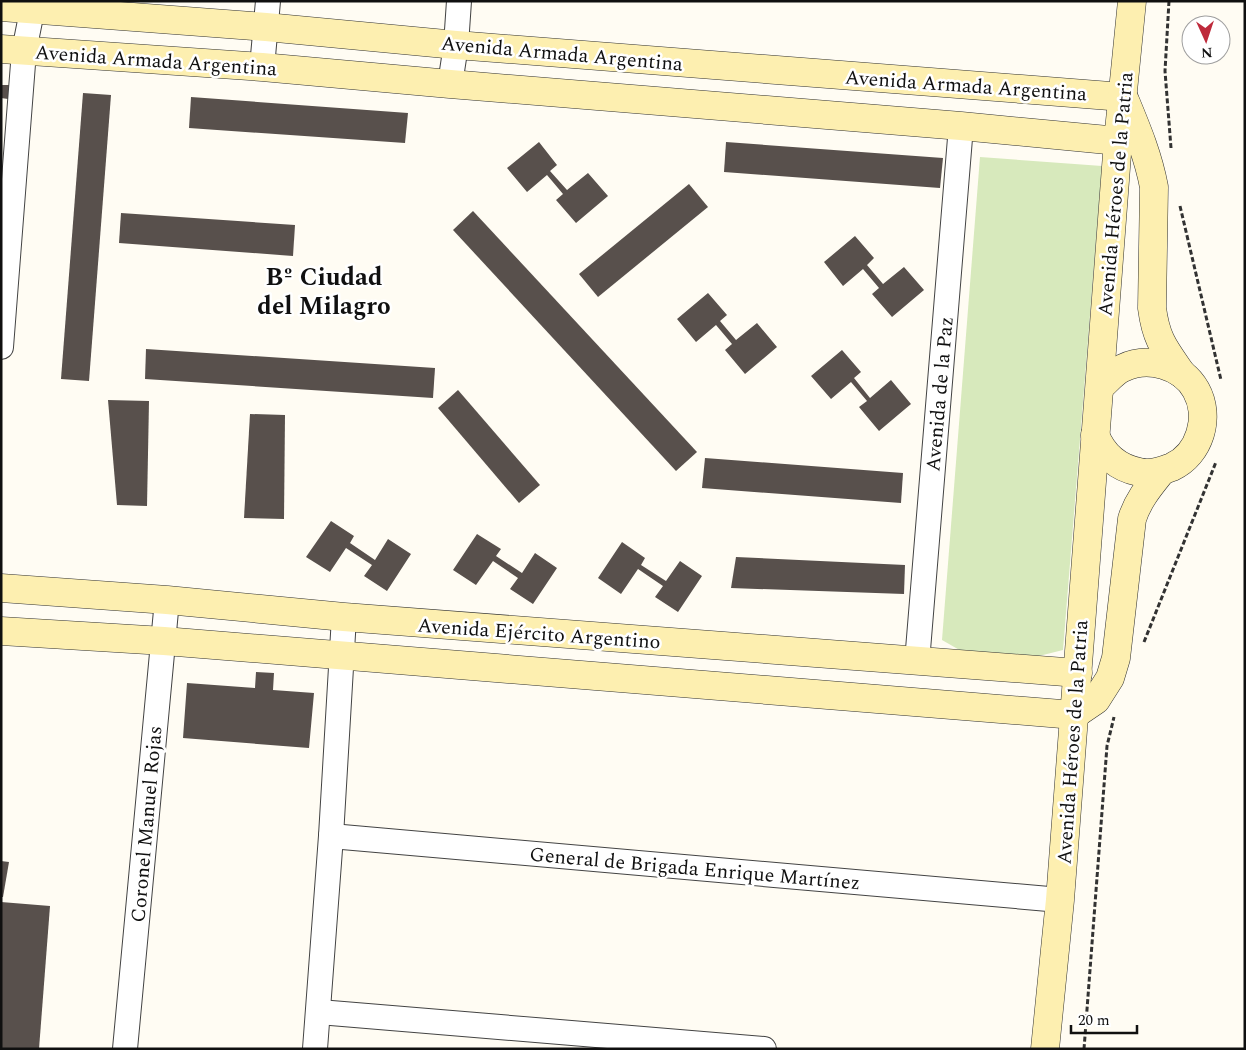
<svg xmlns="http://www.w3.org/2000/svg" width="1246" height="1050" font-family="Spectral,serif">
	<rect width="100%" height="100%" fill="#fffcf3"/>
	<!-- green -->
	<path fill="#d7e9bc" d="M980 157 1102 166 1063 650 991 668 942 640Z"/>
	<!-- building -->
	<g fill="#58504c">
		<path d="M1 85H9L8 99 1 98Z"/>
		<path d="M83 93 111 95 89 381 61 379Z"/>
		<path d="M191 97 408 113 405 143 189 128Z"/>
		<path d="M539 142 557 165 550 171 567 190 588 173 608 196 576 223 556 200 563 194 547 175 527 192 507 168Z"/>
		<path d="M726 142 943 158 940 188 724 172Z"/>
		<path d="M689 184 708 207 598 297 579 274Z"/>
		<path d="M473 211 697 452 676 471 453 230Z"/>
		<path d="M121 213 295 225 293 256 119 243Z"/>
		<path d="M855 236 874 258 867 265 883 284 904 267 924 290 892 317 872 294 879 288 863 269 843 286 824 262Z"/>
		<path d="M708 293 727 315 720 321 736 340 757 323 777 347 745 374 725 350 732 344 716 325 696 342 677 319Z"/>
		<path d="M146 349 435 368 433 398 145 379Z"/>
		<path d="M842 350 861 372 854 378 870 398 891 380 911 404 879 431 859 407 867 401 851 382 831 399 811 376Z"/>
		<path d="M458 390 540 485 519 503 438 408Z"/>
		<path d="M108 400 149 401 147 506 117 505Z"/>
		<path d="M250 414 285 415 284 519 244 518Z"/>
		<path d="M705 458 903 473 901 503 702 488Z"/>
		<path d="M331 521 354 536 350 543 375 560 388 539 411 554 387 591 364 576 372 565 346 548 330 572 306 557Z"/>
		<path d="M477 534 501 549 496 556 522 573 535 553 557 568 533 604 510 589 518 578 493 561 476 585 453 570Z"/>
		<path d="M622 542 645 558 641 565 666 581 680 561 702 576 678 612 655 597 663 586 638 569 621 594 598 578Z"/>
		<path d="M736 557 905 565 904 594 731 588Z"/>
		<path d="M256 672 274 673 273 690 314 693 309 748 183 738 187 683 255 688Z"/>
		<path d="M1 861 9 862 3 897H1Z"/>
		<path d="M1 902 50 906 39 1049H1Z"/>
	</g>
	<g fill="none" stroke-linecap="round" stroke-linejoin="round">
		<defs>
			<g id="street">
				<path d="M262 67 268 1"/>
				<path d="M450 84 456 45 459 1"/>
				<path d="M1 347 24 51 34 1"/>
				<path d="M917 662 961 126"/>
				<path d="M331 836 1060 900"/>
				<path d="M319 1012 764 1049"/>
				<path d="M125 1049 167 600"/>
				<path d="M315 1049 331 836 344 617"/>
			</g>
			<g id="secondary">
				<path d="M1 7 266 27 456 45 1123 97"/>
				<path d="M1 49 262 67 450 84 961 126 1118 141"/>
				<path d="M1124 98C1136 127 1148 155 1154 187L1152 308C1156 339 1164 348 1182 374"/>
				<path d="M1095 435C1103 455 1118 468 1139 472 1150 475 1162 471 1172 467 1200 454 1211 417 1196 390 1182 365 1148 356 1123 368 1115 371 1107 381 1100 387"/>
				<path d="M1 588 167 600 344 617 1078 673"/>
				<path d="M1 631 164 641 1074 715"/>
				<path d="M1074 715 1096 700 1110 678 1116 658 1132 519C1138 500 1149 487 1161 472"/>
				<path d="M1045 1049 1060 900 1118 141 1132 1"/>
			</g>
		</defs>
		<!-- street casing -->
		<use href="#street" stroke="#434343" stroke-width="26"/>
		<!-- secondary casing -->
		<use href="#secondary" stroke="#323232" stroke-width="29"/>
		<!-- path -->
		<g stroke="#323232" stroke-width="3" stroke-dasharray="5 2.5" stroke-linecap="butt">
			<path d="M1169 1 1165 71 1171 148"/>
			<path d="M1180 206 1221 380"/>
			<path d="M1144 642 1216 462"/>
			<path d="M1084 1049 1107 746 1114 717"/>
		</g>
		<!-- street -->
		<use href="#street" stroke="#fff" stroke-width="24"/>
		<!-- secondary -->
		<use href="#secondary" stroke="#fdefb0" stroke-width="28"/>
	</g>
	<g text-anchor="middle" stroke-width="5" stroke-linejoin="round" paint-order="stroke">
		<!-- street labels -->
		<g font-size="20" fill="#101010" stroke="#fff">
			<text transform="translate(562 53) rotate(5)" y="7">Avenida Armada Argentina</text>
			<text transform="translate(156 60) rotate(4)" y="7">Avenida Armada Argentina</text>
			<text transform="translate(966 85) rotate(4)" y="7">Avenida Armada Argentina</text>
			<text transform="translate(1115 194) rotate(-85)" y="7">Avenida Héroes de la Patria</text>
			<text transform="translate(939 394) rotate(-85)" y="7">Avenida de la Paz</text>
			<text transform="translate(539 633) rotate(4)" y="7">Avenida Ejército Argentino</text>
			<text transform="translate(1072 742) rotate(-86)" y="7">Avenida Héroes de la Patria</text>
			<text transform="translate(146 824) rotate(-85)" y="7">Coronel Manuel Rojas</text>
			<text transform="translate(695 868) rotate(5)" y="7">General de Brigada Enrique Martínez</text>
		</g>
		<!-- district labels -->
		<g font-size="25" font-weight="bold" fill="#101010" stroke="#fff">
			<text x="324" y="285">Bº Ciudad<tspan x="324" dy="29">del Milagro</tspan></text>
		</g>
	</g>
	<!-- border -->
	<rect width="1246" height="1050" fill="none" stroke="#101010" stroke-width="5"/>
	<!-- north arrow -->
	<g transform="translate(1206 40) rotate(177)"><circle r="24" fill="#ffffff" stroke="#9f9f9f"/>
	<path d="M0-4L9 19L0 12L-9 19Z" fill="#be2a3b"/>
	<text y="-8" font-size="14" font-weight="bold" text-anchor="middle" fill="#101010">N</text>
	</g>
	<!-- scale -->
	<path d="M1071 1025v8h66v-8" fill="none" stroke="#101010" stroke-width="2.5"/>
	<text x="1078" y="1025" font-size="15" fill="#101010" stroke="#ffffff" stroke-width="4" paint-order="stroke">20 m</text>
</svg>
